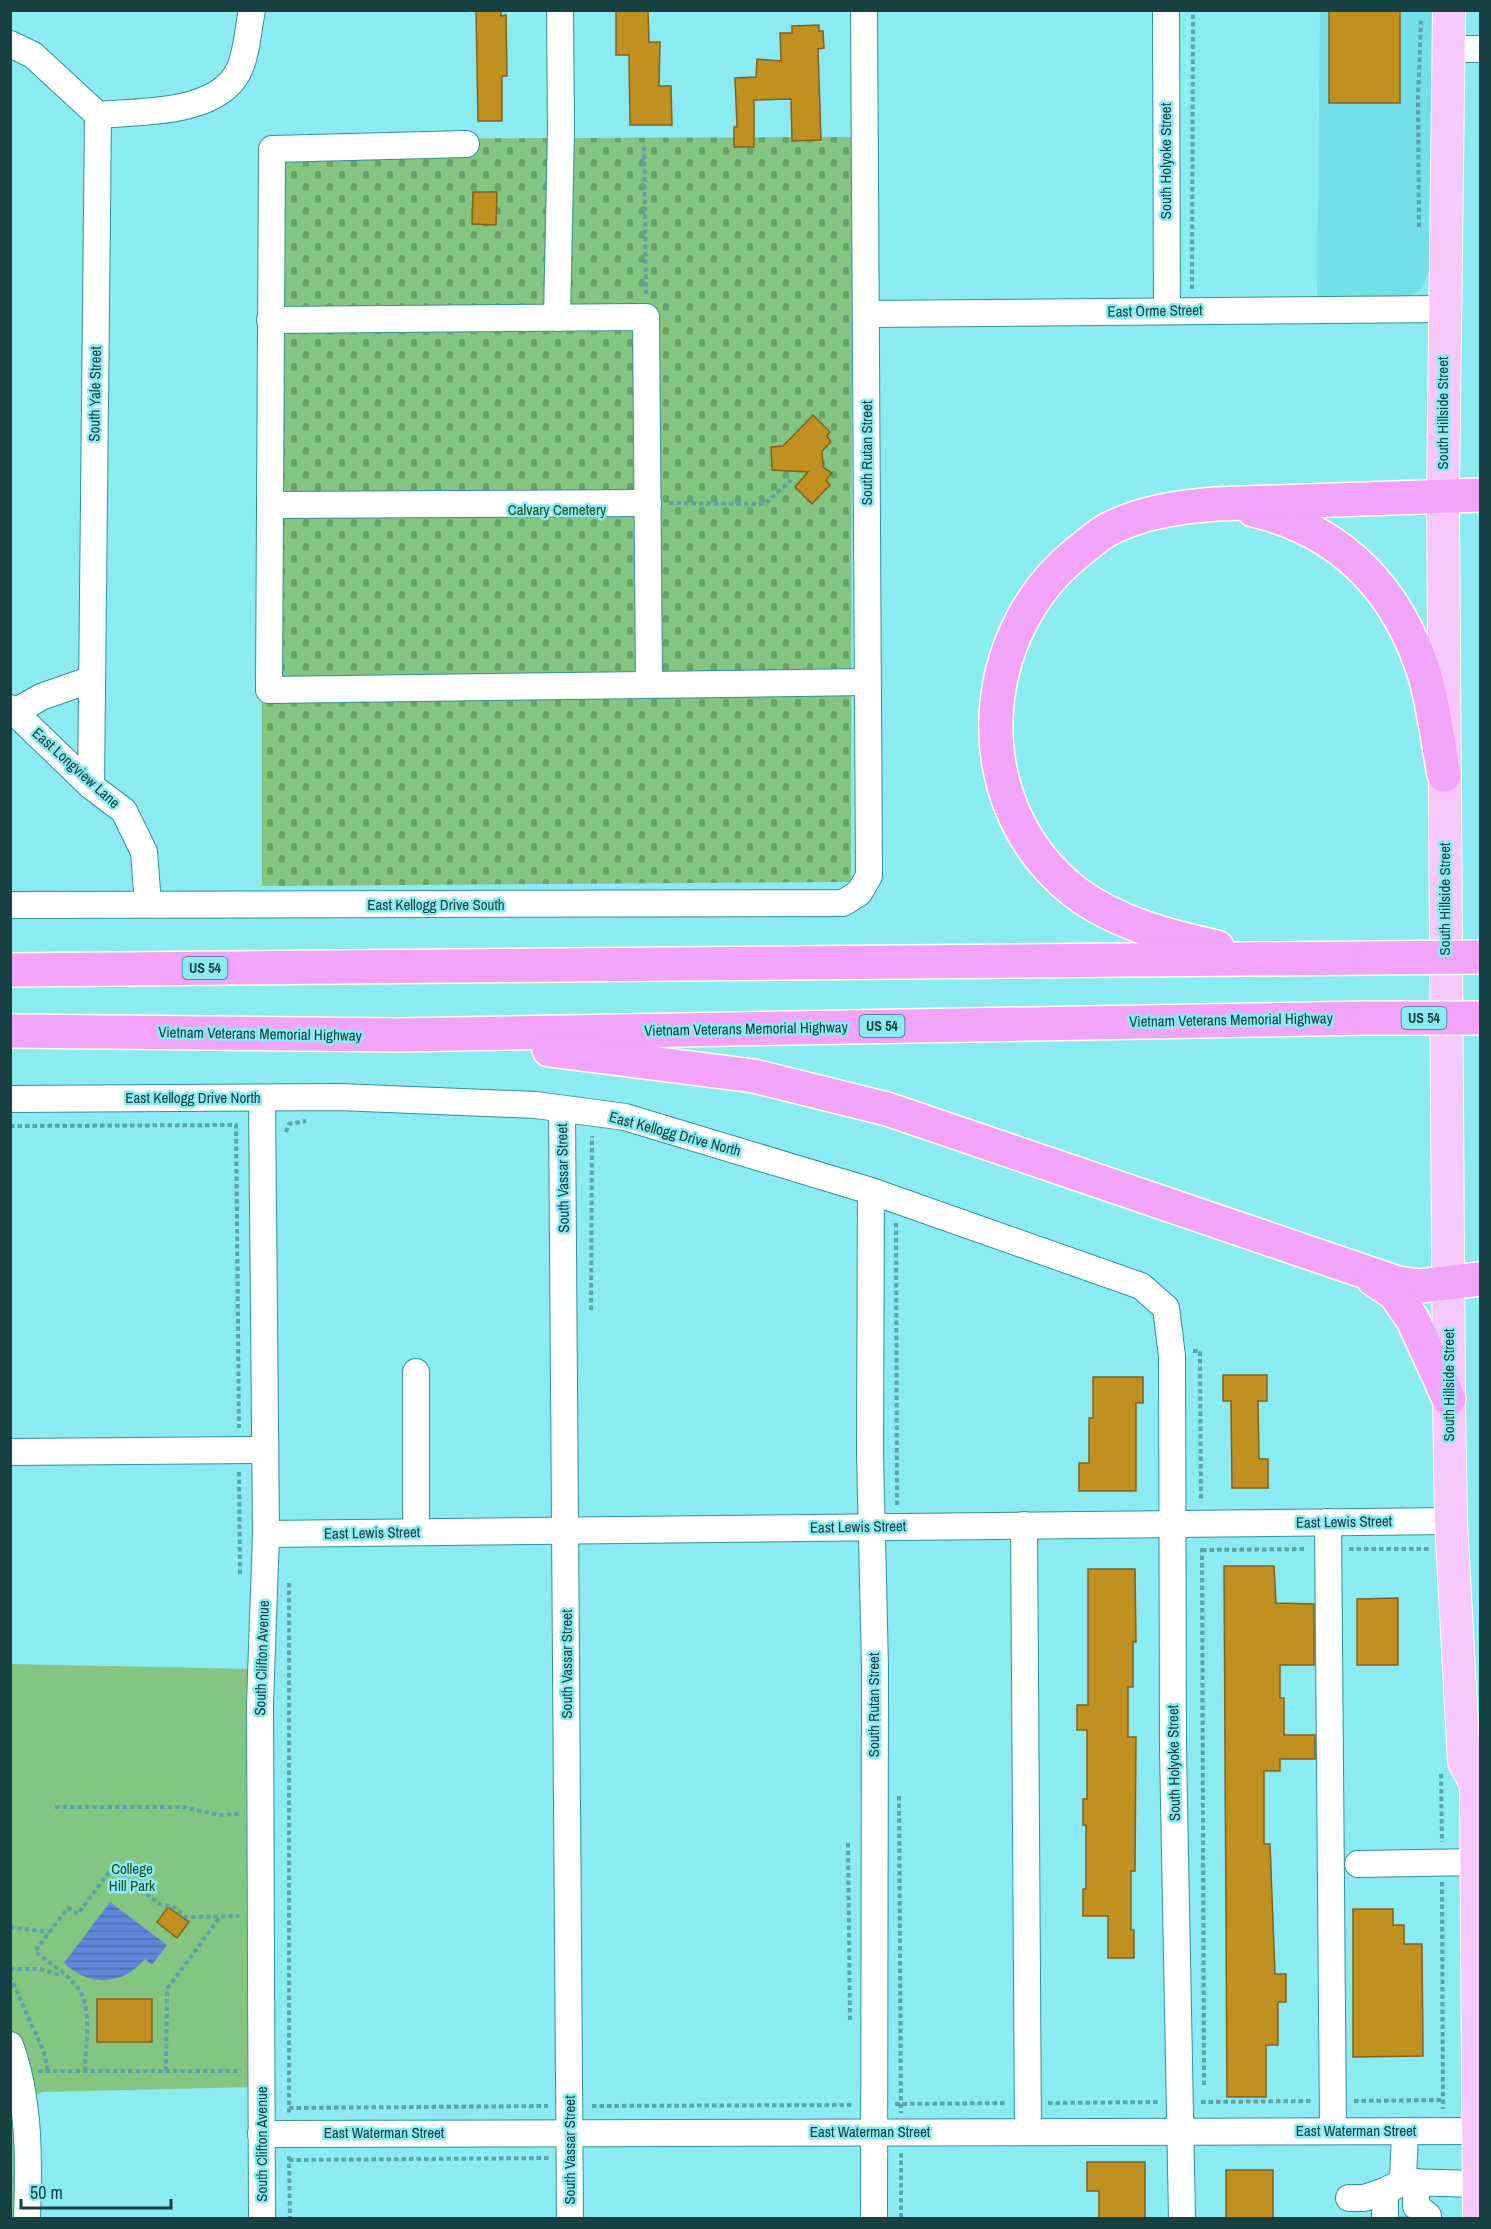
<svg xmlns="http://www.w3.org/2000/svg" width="1491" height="2229" font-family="'Archivo Narrow',sans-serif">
	<defs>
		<pattern id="cemetery-stones" width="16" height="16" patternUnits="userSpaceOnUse" patternTransform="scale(1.5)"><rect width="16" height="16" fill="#84c581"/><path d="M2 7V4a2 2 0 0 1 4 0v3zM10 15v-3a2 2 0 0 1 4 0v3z" fill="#6ba16b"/></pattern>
		<pattern id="water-rules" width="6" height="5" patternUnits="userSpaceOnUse" patternTransform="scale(1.5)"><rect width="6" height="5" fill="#6088da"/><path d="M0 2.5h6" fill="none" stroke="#4e71b2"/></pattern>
	</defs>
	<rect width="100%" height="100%" fill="#8ceaf3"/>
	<!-- built -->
	<path fill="#73dfe8" d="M1320 11H1436L1431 267 1422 288 1413 295 1394 298H1317Z"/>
	<!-- cemetery -->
	<path fill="url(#cemetery-stones)" d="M852 137 851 882 262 886V139Z"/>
	<!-- park -->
	<path fill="#84c581" d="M11 1664 251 1669 255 2087 42 2092 18 2106 14 2218H11Z"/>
	<!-- water -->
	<path fill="url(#water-rules)" d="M110 1902 167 1945 152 1965 145 1959C122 1986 89 1987 64 1963Z"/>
	<!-- building -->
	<g fill="#c09120" stroke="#806220" stroke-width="1.5">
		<path d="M476 10H501V16L506 15 507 76H502V121H478Z"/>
		<path d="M616 10H648L649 42H660L659 86H671L672 125H630L629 55H616Z"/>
		<rect x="1329" y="10" width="71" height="93"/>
		<path d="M819 25V31H823L824 48 818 49 821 140 792 141 791 99 754 100V147H734V127H737L735 78 756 77 757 59 781 61 780 33H792V26Z"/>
		<path d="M473 192H497L496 225 472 224Z"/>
		<path d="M813 415 830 432 827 436 831 442 822 451 823 467 832 473 826 480 830 485 812 504 795 487 808 472 772 470 771 447 783 446Z"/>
		<path d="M1223 1375H1267V1401H1258L1259 1459H1268V1488H1232L1231 1401H1223Z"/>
		<path d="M1093 1377H1143V1403H1136V1491H1079V1463H1089V1418H1093Z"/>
		<path d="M1224 1566H1274L1276 1603 1314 1604V1665H1280V1698H1284V1735H1315V1759H1280V1771H1264V1844H1270L1275 1974H1286V2002H1278V2045H1266V2097H1227Z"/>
		<path d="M1088 1569H1135L1136 1642H1133V1687H1128V1737H1136L1135 1871H1131V1930H1134V1958H1108V1916H1083V1889H1086V1825H1083V1799H1087V1730H1077V1705H1088Z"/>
		<path d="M1398 1598V1665H1357V1599Z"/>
		<path d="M168 1907 189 1922 177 1938 157 1922Z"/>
		<path d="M1353 1909H1393V1925H1404V1944H1422L1423 2056 1353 2057Z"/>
		<rect x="97" y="1999" width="55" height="43"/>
		<path d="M1087 2162H1145V2218H1099V2191H1087Z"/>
		<rect x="1226" y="2170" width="47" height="48"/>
	</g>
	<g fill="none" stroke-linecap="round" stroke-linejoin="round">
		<!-- minor-tunnel -->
		<path stroke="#75c8d0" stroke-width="26" stroke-dasharray="26 13" stroke-linecap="butt" d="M1403 2216V2218"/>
		<defs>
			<g id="minor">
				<path d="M1166 10 1167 311"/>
				<path d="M10 44 33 55 98 115 91 786"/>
				<path d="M1449 49H1480"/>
				<path d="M98 115C140 111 218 115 239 70 247 53 248 29 252 10"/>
				<path d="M466 144 272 149 269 690 867 682"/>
				<path d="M866 314 1444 309"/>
				<path d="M557 318 561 129 560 10"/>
				<path d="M270 320 646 317 649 684"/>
				<path d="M270 505 648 503"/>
				<path d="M10 708 91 786 124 811 144 852 148 904"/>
				<path d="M15 712 41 697 92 679"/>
				<path d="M10 905 843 903 859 893 869 876 864 10"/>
				<path d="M10 1099 339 1097 536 1105 625 1117 871 1191 1141 1286 1166 1308 1172 1356 1173 1749 1182 2218"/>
				<path d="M562 1109 570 2218"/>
				<path d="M871 1191 870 1452 875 1667 874 2218"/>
				<path d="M10 1452 264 1450"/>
				<path d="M1328 1522 1333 2131"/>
				<path d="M1024 1525 1028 2131"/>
				<path d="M416 1532V1372"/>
				<path d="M266 1534 1451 1521"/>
				<path d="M1358 1864 1480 1862"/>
				<path d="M10 2045C30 2100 29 2161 27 2218"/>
				<path d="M261 2134 1478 2131"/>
				<path d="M1403 2182 1405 2131"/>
				<path d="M1416 2182V2206L1428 2216"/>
				<path d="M1349 2198H1364L1385 2191"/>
				<path d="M262 2218 260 1703 266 1534 262 1098"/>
				<path d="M1385 2218V2191L1403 2182 1479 2184"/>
			</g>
			<path id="major" d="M1449 10 1443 495 1449 1399 1451 1521 1464 1762 1476 1784 1479 2218"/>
			<g id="highway">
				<path d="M1253 510C1343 531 1398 590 1425 676 1434 708 1438 743 1444 775"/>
				<path d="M1217 947C1167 936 1116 923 1075 892 965 806 973 636 1078 552 1087 545 1097 536 1107 530 1142 512 1178 507 1216 504L1480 495"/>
				<path d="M10 970 1370 958"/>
				<path d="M10 1031 398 1035 1367 1018"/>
				<path d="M549 1050 754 1076 887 1109 1398 1283 1420 1286 1480 1279"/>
				<path d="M1373 1279 1395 1294 1413 1320 1449 1399"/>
			</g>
		</defs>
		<!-- minor casing -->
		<use href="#minor" stroke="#2e929b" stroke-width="28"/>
		<!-- major casing -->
		<use href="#major" stroke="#fff" stroke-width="34"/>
		<!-- highway casing -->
		<use href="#highway" stroke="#fff" stroke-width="36"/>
		<!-- path -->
		<g stroke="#5ca4ab" stroke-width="4" stroke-dasharray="4.5 3" stroke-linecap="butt">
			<path d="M644 147 646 295"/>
			<path d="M1419 227 1418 99 1421 21"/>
			<path d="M1192 289 1193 10"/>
			<path d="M669 503 765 504 791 480"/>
			<path d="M10 1126 236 1125 239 1428"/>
			<path d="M286 1132 289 1124 306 1121"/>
			<path d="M896 1223 897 1507"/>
			<path d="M591 1310 592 1136"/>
			<path d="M1193 1351H1200L1201 1502"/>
			<path d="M239 1472 240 1575"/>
			<path d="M1202 1548 1204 2087"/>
			<path d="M1349 1549H1429"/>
			<path d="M1202 1550 1306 1549"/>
			<path d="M289 1583V2113"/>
			<path d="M1441 1774 1442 1842"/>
			<path d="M899 1796 901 2113"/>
			<path d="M55 1807H183L218 1815 241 1814"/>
			<path d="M848 1843 850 2022"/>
			<path d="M1442 1882 1443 2109"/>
			<path d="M10 1927 49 1932"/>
			<path d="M10 1969H40L60 1975"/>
			<path d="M10 1976 44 2052 48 2071"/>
			<path d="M38 2071H241"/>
			<path d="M85 2071C85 2046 93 2010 78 1988 68 1974 49 1963 35 1951L68 1908 78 1914 112 1868 161 1905 172 1906 186 1917 239 1916"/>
			<path d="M166 2071 167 1989 220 1917"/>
			<path d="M1354 2101 1443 2100"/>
			<path d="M1201 2102 1313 2101"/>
			<path d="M1048 2103 1160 2102"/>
			<path d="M895 2104 1007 2103"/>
			<path d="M592 2106 854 2105"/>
			<path d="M289 2108 548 2106"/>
			<path d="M901 2153V2218"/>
			<path d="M289 2156 290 2218"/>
			<path d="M289 2160 550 2158"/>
		</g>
		<!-- minor -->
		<use href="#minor" stroke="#fff" stroke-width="26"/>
		<!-- major -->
		<use href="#major" stroke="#f7c8fb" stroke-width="32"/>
		<!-- highway -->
		<use href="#highway" stroke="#f1a4f9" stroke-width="33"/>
		<defs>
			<g id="highway-bridge">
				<path d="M1370 958 1480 957"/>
				<path d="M1367 1018H1480"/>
			</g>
		</defs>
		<!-- highway-bridge casing -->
		<use href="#highway-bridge" stroke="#fff" stroke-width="36" stroke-linecap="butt"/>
		<!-- highway-bridge -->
		<use href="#highway-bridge" stroke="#f1a4f9" stroke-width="33"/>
	</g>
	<g text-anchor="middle" stroke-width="5" stroke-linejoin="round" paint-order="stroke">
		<!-- shield labels -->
		<g fill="#8ceaf3" stroke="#3a7378" stroke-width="1.5">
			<rect x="182.5" y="957" width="45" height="22" rx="4.5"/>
			<rect x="1401.5" y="1007" width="45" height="22" rx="4.5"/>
			<rect x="859.5" y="1015" width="45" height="22" rx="4.5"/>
		</g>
		<g font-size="14" font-weight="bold" fill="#174043">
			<text x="205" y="973">US 54</text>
			<text x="1424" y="1023">US 54</text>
			<text x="882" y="1031">US 54</text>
		</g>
		<!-- street labels -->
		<g font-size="15" fill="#174043" stroke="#8ceaf3">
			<text transform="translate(1166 161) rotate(-90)" y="5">South Holyoke Street</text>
			<text transform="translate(1155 311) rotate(-1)" y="5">East Orme Street</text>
			<text transform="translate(95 394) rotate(-89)" y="5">South Yale Street</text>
			<text transform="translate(1443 413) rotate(-90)" y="5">South Hillside Street</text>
			<text transform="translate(867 453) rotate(-90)" y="5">South Rutan Street</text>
			<text transform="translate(76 768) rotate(42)" y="5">East Longview Lane</text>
			<text transform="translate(1445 899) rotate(-90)" y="5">South Hillside Street</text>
			<text x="436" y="910">East Kellogg Drive South</text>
			<text transform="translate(1231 1020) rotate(-1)" y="5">Vietnam Veterans Memorial Highway</text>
			<text transform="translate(746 1029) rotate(-1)" y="5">Vietnam Veterans Memorial Highway</text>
			<text transform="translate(260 1034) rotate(1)" y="5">Vietnam Veterans Memorial Highway</text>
			<text x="193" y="1103">East Kellogg Drive North</text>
			<text transform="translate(675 1134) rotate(15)" y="5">East Kellogg Drive North</text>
			<text transform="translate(563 1178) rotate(-91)" y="5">South Vassar Street</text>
			<text transform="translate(1449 1385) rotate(-90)" y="5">South Hillside Street</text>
			<text transform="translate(1344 1522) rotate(-1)" y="5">East Lewis Street</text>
			<text transform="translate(858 1527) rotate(-1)" y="5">East Lewis Street</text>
			<text transform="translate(372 1533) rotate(-1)" y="5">East Lewis Street</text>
			<text transform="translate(262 1658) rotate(-88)" y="5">South Clifton Avenue</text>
			<text transform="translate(567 1664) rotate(-90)" y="5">South Vassar Street</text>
			<text transform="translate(874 1705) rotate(-90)" y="5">South Rutan Street</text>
			<text transform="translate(1174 1763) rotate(-91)" y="5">South Holyoke Street</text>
			<text x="1356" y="2136">East Waterman Street</text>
			<text x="870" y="2137">East Waterman Street</text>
			<text x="384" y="2138">East Waterman Street</text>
			<text transform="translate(262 2144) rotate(-90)" y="5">South Clifton Avenue</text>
			<text transform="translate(570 2150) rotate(-90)" y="5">South Vassar Street</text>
		</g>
		<!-- park labels -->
		<g font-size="15" fill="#1b4e1b" stroke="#8ceaf3">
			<text x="557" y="515">Calvary Cemetery</text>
			<text x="132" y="1874">College<tspan x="132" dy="17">Hill Park</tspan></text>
		</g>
	</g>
	<!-- border -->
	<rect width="1491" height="2229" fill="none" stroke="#174043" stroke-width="24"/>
	<!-- scale -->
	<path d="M21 2199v9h150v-9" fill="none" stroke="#174043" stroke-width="3"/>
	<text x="30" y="2199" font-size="18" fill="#174043" stroke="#8ceaf3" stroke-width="4.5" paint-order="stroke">50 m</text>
</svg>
